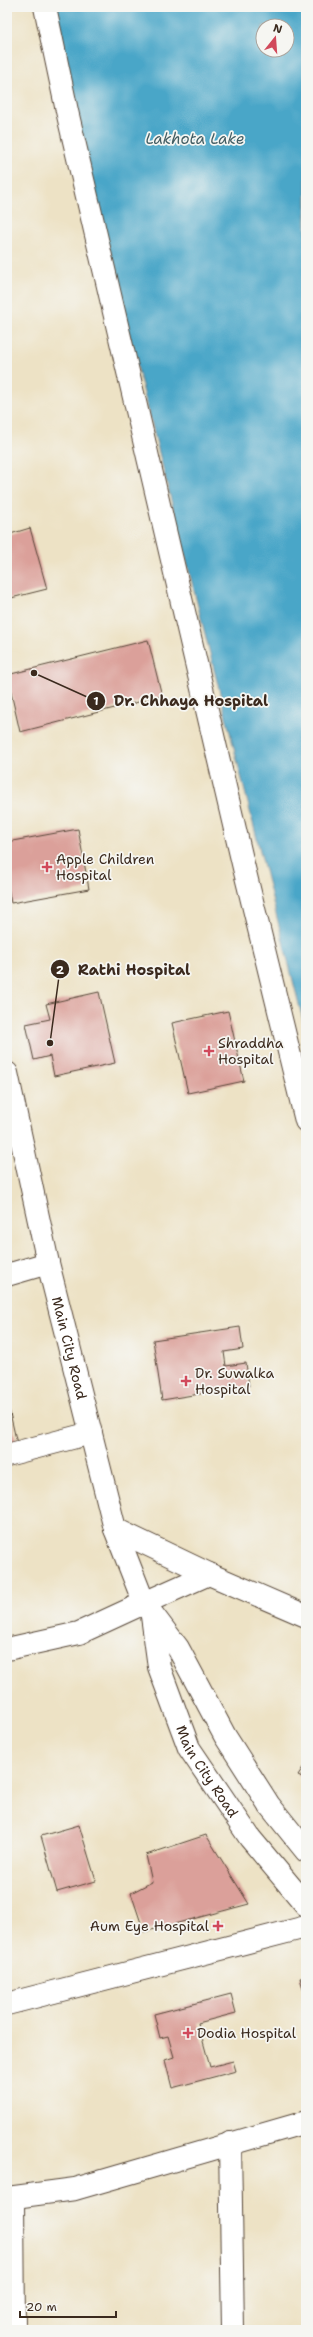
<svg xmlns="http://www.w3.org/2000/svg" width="313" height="2337" font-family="'Shantell Sans',sans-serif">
	<rect width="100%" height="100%" fill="#f6f6f2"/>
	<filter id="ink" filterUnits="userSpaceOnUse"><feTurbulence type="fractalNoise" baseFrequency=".025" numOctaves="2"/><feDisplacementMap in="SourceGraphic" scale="8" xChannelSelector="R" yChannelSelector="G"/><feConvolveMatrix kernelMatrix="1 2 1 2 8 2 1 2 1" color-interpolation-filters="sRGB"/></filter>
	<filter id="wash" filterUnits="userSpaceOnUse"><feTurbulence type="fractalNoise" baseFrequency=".012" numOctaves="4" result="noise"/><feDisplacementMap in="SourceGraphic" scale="16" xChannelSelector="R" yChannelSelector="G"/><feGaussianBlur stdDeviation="0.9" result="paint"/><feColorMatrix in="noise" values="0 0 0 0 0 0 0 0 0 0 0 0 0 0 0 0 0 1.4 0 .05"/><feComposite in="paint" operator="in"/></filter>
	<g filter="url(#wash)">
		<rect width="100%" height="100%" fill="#ede2c5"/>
		<!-- water -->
		<path fill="#4aa6c8" stroke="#426873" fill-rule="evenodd" d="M46 7H306V1032ZM263 26H287V50H263Z"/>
		<g id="blocks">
			<!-- building -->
			<g fill="#dba09a">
				<path d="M30 528 47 589 7 599V535Z"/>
				<path d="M148 640 162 696 20 732 7 675Z"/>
				<path d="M78 829 89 889 11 903 7 882V842Z"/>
				<path d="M99 992 115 1063 54 1076 50 1056 34 1060 26 1024 50 1019 46 1004Z"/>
				<path d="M228 1011 244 1081 188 1093 172 1023Z"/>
				<path d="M240 1327 243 1349 224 1352 226 1366 246 1363 249 1386 162 1400 153 1340Z"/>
				<path d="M7 1400 18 1448 7 1450Z"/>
				<path d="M306 1763V1779L298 1775Z"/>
				<path d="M79 1825 96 1881 57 1892 41 1836Z"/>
				<path d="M206 1835 249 1904 144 1932 131 1893 152 1882 146 1855Z"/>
				<path d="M306 1977V1999L300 1978Z"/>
				<path d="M231 1994 236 2013 198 2023 210 2067 233 2061 236 2071 172 2088 165 2060 174 2057 168 2036 160 2038 154 2014Z"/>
			</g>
		</g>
	</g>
	<g filter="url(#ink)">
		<use href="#blocks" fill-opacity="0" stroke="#564637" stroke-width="1"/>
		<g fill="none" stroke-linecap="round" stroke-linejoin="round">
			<defs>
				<g id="minor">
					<path d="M45 7 67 111 244 868 306 1121"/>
					<path d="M7 1275 48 1263"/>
					<path d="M7 1455 91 1433"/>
					<path d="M115 1529 209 1574 306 1616"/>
					<path d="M144 1603 209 1574"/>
					<path d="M7 2004 306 1927"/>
					<path d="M230 2143 233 2330"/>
					<path d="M7 2198 75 2189 306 2122"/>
					<path d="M13 2198 14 2330"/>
				</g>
				<g id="major">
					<path id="s1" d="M7 1073 48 1263 115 1529 144 1603 178 1648 225 1736 269 1805 306 1851"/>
					<path id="s2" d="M152 1616 159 1667 189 1748 250 1838 306 1905"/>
					<path d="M7 1649 79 1633 144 1603"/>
				</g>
			</defs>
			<!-- minor casing -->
			<use href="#minor" stroke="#564637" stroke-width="24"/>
			<!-- major casing -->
			<use href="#major" stroke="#564637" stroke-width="24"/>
			<!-- minor -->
			<use href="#minor" stroke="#fff" stroke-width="22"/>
			<!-- major -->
			<use href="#major" stroke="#fff" stroke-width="22"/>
		</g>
	</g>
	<!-- markers -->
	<g fill="#d1495b" stroke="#f6f6f2" stroke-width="1.5">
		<path d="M45 861h4v4h4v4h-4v4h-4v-4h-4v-4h4z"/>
		<path d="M207 1045h4v4h4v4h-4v4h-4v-4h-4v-4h4z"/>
		<path d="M184 1375h4v4h4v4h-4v4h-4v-4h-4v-4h4z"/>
		<path d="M216 1920h4v4h4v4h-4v4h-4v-4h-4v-4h4z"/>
		<path d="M186 2027h4v4h4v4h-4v4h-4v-4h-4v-4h4z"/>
	</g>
	<g text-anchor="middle" stroke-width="3.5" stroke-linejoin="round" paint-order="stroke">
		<!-- poi labels -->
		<g font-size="14" fill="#3b2a1e" stroke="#f6f6f2" text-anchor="start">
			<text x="56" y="864">Apple Children<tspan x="56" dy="16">Hospital</tspan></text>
			<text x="218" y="1048">Shraddha<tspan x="218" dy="16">Hospital</tspan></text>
			<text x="195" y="1378">Dr. Suwalka<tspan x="195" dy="16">Hospital</tspan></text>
			<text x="209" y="1931" text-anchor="end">Aum Eye Hospital</text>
			<text x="197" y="2038">Dodia Hospital</text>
		</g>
		<!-- street labels -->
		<g font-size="14" fill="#3b2a1e" stroke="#f6f6f2">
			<text dy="5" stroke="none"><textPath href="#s1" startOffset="282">Main City Road</textPath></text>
			<text dy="5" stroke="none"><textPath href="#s2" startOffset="167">Main City Road</textPath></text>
		</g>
		<!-- water labels -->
		<g font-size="15" font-style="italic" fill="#415c62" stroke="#f6f6f2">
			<text x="195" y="144">Lakhota Lake</text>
		</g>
	</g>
	<!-- callouts -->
	<path fill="none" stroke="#3b2a1e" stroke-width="1.5" d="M34 673L96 701M50 1043L60 969"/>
	<g fill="#3b2a1e" stroke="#f6f6f2" stroke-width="1.5">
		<circle cx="34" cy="673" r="4"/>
		<circle cx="50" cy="1043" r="4"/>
		<circle cx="96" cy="701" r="10"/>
		<circle cx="60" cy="969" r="10"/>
	</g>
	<g font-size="12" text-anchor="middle" font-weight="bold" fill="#fff">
		<text x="96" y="705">1</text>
		<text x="60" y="974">2</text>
	</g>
	<g font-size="15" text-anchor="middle" font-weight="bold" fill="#3b2a1e" stroke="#f6f6f2" stroke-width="3.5" stroke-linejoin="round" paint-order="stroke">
		<text x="191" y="706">Dr. Chhaya Hospital</text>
		<text x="134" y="975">Rathi Hospital</text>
	</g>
	<!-- margin -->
	<rect width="313" height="2337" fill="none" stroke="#f6f6f2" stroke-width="24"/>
	<!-- north arrow -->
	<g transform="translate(275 38) rotate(17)"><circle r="19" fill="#f6f6f2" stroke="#aba49d"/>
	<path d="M0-3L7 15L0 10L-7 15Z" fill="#d1495b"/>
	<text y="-6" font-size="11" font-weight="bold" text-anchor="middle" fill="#3b2a1e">N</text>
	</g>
	<!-- scale -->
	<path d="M20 2311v6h96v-6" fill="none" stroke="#3b2a1e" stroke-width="2"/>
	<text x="26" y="2311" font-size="12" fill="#3b2a1e" stroke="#f6f6f2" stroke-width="3" paint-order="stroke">20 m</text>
</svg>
